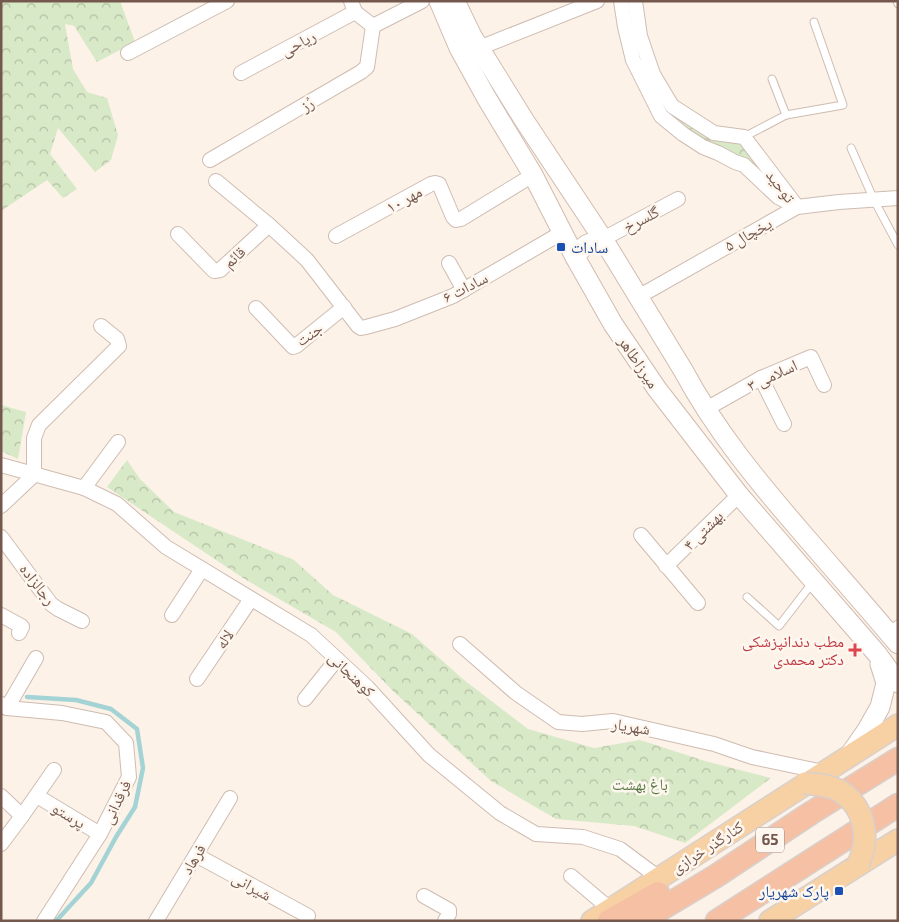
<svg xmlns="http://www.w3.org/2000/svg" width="899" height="922" font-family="'Exo 2','Noto Naskh Arabic',sans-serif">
	<defs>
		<pattern id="forest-crowns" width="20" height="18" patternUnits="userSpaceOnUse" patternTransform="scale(1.25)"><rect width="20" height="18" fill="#d8e9c7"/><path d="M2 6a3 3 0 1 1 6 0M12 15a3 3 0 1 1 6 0" fill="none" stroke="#b4c0a4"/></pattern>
	</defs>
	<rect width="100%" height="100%" fill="#fcf2e8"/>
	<!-- forest -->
	<g fill="url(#forest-crowns)">
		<path d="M1 1H120L135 42 97 62 74 26 65 24 73 69 87 92 107 98 118 135 111 160 95 172 58 128 50 154 77 189 63 198 47 180 1 211Z"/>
		<path d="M623 1H633L669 106 741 139 789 200 720 151 662 115 643 75Z"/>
		<path d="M1 405 26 412 18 459 1 451Z"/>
		<path d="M127 460 140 479 174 512 294 560 333 595 412 634 464 680 528 729 594 748 640 740 705 761 771 778 685 843 634 826 556 819 491 781 393 691 336 632 243 578 107 487Z"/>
	</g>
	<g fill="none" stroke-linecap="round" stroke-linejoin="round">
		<!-- stream -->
		<path stroke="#a4d3d6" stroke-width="4.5" d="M27 697 76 700 111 709 137 729 143 768 135 807 116 837 91 883 56 921"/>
		<defs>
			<g id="service">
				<path d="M897 1 898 4"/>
				<path d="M772 79 786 115"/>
				<path d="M744 137 786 115 843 105 814 22"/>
				<path d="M851 148 874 200 898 245"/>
				<path d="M747 597 779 626 813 582"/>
				<path d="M887 631 898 624"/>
			</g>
			<g id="minor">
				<path d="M351 1 355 12 373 26"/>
				<path d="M621 1 625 27 633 60 661 116 683 134 703 147 718 153 735 162 744 165 778 197 797 207"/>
				<path d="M635 1 640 36 653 74 672 106 714 133 744 137 795 204"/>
				<path d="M373 26 422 1"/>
				<path d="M479 48 597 1"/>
				<path d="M128 53 227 1"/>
				<path d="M241 73 355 12"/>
				<path d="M210 160 361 72 367 67 373 26"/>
				<path d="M216 181 269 225 307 260 358 326 361 328 366 327 395 319 453 296 563 232"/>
				<path d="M178 234 214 271 220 270 269 225"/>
				<path d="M336 236 431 184 435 183 439 184 453 217 456 220 461 219 533 175"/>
				<path d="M603 239 678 199"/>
				<path d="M449 263 464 290"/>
				<path d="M638 297 797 207 839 202 898 198"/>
				<path d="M256 308 293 347 296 346 344 307"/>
				<path d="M761 378 784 424"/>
				<path d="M706 409 761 378 811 357 824 385"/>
				<path d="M1 465 84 488 117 504 166 547 311 635 367 687 429 755 500 813 536 834 583 837 620 849 659 878"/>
				<path d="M84 488 118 442"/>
				<path d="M1 506 34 475V438L39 425 119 346 117 339 101 326"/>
				<path d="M641 535 698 603"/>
				<path d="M1 537 51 604 58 609 82 621"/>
				<path d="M666 566 739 495"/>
				<path d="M1 615 21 626 22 627 19 633"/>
				<path d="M172 615 202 569"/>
				<path d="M460 644 516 693 558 722 582 724 613 721 714 744 752 757 823 772"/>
				<path d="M197 679 251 599"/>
				<path d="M305 699 337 659"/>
				<path d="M1 704 7 708 62 713 106 722 126 743 129 777 100 834 44 921"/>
				<path d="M7 708 36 658"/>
				<path d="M1 796 22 816 1 844"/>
				<path d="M37 796 100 834"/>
				<path d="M22 816 54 770"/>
				<path d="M196 855 308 916"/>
				<path d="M571 876 610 909"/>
				<path d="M424 896 449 910V914L445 921"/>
				<path d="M156 921 230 798"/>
			</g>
			<g id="secondary">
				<path d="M439 1 459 48 486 97 533 175 575 257 613 324 657 389 739 495 878 655 898 683"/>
				<path d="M455 1 472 36 524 120 603 239 683 370C715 430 759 483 804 535 835 571 867 607 898 644"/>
				<path d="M575 257C584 244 588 243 603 239"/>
				<path d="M849 756 867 730 880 707 886 683 880 664"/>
			</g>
			<g id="primary">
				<path d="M592 921 898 725"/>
				<path d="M770 921 898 840"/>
			</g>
			<g id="trunk">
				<path d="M609 921 658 893"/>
				<path d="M641 921 716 876 811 813 898 759"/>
				<path d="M717 921 898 805"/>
			</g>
		</defs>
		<!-- service casing -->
		<use href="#service" stroke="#cfbcb1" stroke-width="9"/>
		<!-- minor casing -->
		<use href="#minor" stroke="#cfbcb1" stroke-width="16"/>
		<!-- secondary casing -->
		<use href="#secondary" stroke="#d2bbaf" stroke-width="21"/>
		<!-- primary casing -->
		<use href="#primary" stroke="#d8d0cd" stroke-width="24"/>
		<!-- trunk casing -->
		<use href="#trunk" stroke="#d8d0cd" stroke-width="25"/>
		<!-- service -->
		<use href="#service" stroke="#fff" stroke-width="7"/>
		<!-- minor -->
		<use href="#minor" stroke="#fff" stroke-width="14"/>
		<!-- secondary -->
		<use href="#secondary" stroke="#fff" stroke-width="19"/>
		<!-- primary -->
		<use href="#primary" stroke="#f7d1a4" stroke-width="21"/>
		<!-- trunk -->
		<use href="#trunk" stroke="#f5c0a3" stroke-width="22"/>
		<defs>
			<path id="primary-bridge" d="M805 783C817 785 830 785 840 791 859 803 867 824 864 846 863 852 860 859 858 865"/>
		</defs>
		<!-- primary-bridge casing -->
		<use href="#primary-bridge" stroke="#d8d0cd" stroke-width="24" stroke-linecap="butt"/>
		<!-- primary-bridge -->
		<use href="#primary-bridge" stroke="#f7d1a4" stroke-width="21"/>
	</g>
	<!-- markers -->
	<g fill="#1a4fb4" stroke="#fef7ef" stroke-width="2">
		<rect x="556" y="242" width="10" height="10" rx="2.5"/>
		<rect x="834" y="886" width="10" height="10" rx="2.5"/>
	</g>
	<path fill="#e0444e" stroke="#fef7ef" stroke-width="2" d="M852.5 642.5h5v5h5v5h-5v5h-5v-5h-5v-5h5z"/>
	<g text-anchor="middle" stroke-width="5" stroke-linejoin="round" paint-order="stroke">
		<!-- shield labels -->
		<rect fill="#fef7ef" stroke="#9e887e" stroke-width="1" x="756" y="827.5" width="28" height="25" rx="4"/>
		<g font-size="15" font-weight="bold" fill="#75584d">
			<text x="770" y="845">65</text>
		</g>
		<!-- street labels -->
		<g font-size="16" fill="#75584d" stroke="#fef7ef">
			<text transform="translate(298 43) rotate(-28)" y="6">ریاحی</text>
			<text transform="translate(307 104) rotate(-30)" y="6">رُز</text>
			<text transform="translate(781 186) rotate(53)" y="6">توحید</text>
			<text transform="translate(404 199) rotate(-29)" y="6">مهر ۱۰</text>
			<text transform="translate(641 219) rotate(-28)" y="6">گلسرخ</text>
			<text transform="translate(748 234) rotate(-29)" y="6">یخچال ۵</text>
			<text transform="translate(234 257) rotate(-42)" y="6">قائم</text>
			<text transform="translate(465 287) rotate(-27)" y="6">سادات ۶</text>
			<text transform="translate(309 334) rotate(-35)" y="6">جنت</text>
			<text transform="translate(639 362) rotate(56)" y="6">میرزاطاهر</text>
			<text transform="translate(772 375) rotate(-25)" y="6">اسلامی ۳</text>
			<text transform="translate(703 530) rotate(-45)" y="6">بهشتی ۴</text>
			<text transform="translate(38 584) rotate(52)" y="6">رجالزاده</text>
			<text transform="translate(224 639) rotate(-56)" y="6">لاله</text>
			<text transform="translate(352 674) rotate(44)" y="6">کوهنجانی</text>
			<text transform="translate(631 726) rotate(9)" y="6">شهریار</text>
			<text transform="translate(116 802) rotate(-64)" y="6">فرقدانی</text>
			<text transform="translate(69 815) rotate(31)" y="6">پرستو</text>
			<text transform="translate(707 847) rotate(-33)" y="6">کنارگذر خرازی</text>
			<text transform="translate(193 859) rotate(-59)" y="6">فرهاد</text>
			<text transform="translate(252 886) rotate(29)" y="6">شیرانی</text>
		</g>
		<!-- transit labels -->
		<g font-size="16" fill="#164399" stroke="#fef7ef" text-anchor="start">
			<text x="571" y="253">سادات</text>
			<text x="829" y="897" text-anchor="end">پارک شهریار</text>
		</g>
		<!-- health labels -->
		<g font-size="16" fill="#be3a42" stroke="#fef7ef" text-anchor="end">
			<text x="844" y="647">مطب دندانپزشکی<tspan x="844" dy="18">دکتر محمدی</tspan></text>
		</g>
		<!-- park labels -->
		<g font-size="16" fill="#5a7a45" stroke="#fef7ef">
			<text x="640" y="790">باغ بهشت</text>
		</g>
	</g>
	<!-- border -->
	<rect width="899" height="922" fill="none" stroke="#75584d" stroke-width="5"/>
</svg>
